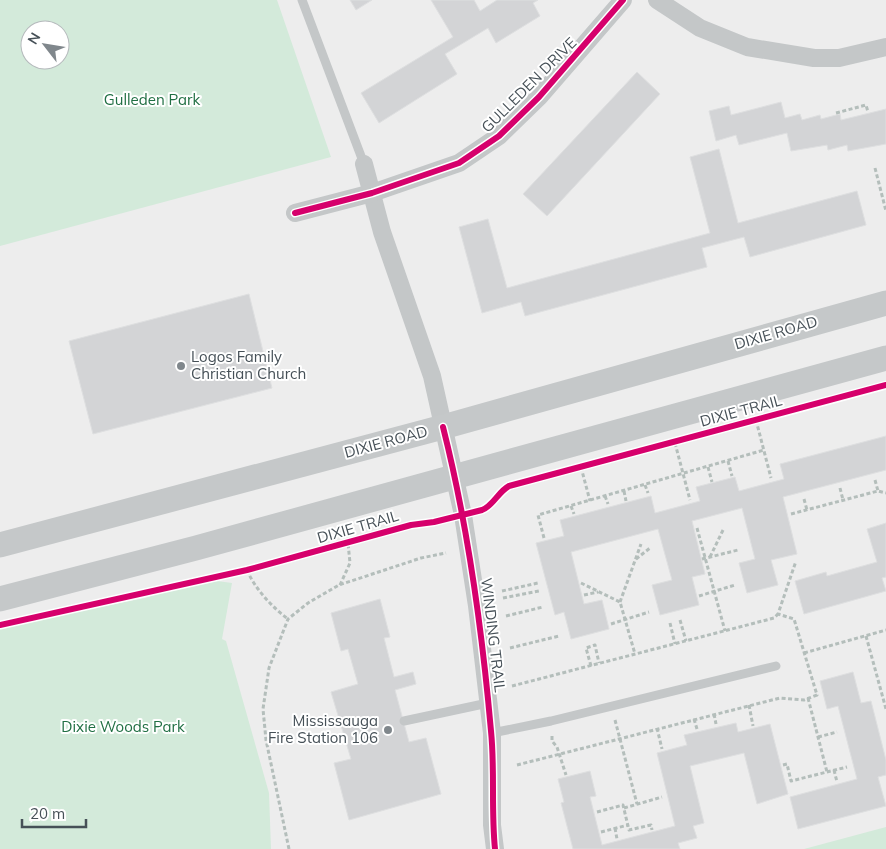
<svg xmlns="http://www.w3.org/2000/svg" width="886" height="849" font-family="Mulish,sans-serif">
	<rect width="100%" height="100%" fill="#ededed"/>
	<!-- green -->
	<g fill="#d3eada" fill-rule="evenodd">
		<path d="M0 0H277L331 157 0 246ZM30 30H60V60H30Z"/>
		<path d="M202 579 232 583 222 639 226 641 269 793 271 849H0V623L79 611 145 598Z"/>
		<path d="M886 827V849H804Z"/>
	</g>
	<!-- building -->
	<g fill="#d3d4d6" stroke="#dedfe0">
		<path d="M350 0H372L356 10Z"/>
		<path d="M431 0H474L480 11 497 0H538L533 3 540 16 496 43 488 28 445 54 457 74 379 123 361 93 453 37Z"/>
		<path d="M637 72 660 94 547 216 523 194Z"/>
		<path d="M781 102 785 118 800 114 802 120 820 115 821 119 840 114 841 120 886 109V144L848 151 847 145 828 150 827 145 791 151 787 133 739 145 736 135 716 141 709 111 729 106 731 115Z"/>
		<path d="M719 149 738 223 857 191 866 225 750 257 744 237 702 248 707 267 525 316 521 302 482 313 459 227 488 219 507 288 710 233 690 157Z"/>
		<path d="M249 294 272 388 93 434 69 341Z"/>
		<path d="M886 436V470L783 497 797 554 771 560 778 585 747 593 739 563 755 559 742 508 692 521 705 574 692 577 699 605 660 615 652 585 672 580 658 529 571 552 584 604 602 600 609 629 571 639 564 612 555 615 536 543 564 536 560 520 651 496 655 513 700 501 696 487 735 477 739 491 784 479 780 464Z"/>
		<path d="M886 523V577L882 578 886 591 804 614 795 581 826 572 827 576 877 562 867 529Z"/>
		<path d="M380 599 390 637 384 638 394 677 413 672 416 684 395 690 409 742 426 738 441 794 349 820 334 763 351 759 331 692 358 684 348 649 341 651 331 613Z"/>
		<path d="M853 672 861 703 871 701 886 760V775L878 777 886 806 798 829 790 797 857 779 838 706 827 709 820 681Z"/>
		<path d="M736 723 738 732 770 724 788 794 757 804 744 753 690 766 704 823 693 826 697 838 678 843 680 849H573L561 803 564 802 558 779 590 771 596 796 590 797 602 845 675 826 657 753 687 745 684 735Z"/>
	</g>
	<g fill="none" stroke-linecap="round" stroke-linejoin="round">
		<!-- path -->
		<g stroke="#b4bebb" stroke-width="3" stroke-dasharray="4 2.5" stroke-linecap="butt">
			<path d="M836 113 866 105 868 112"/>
			<path d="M875 168 886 211"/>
			<path d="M756 420 771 478"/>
			<path d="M675 443 690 500"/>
			<path d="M728 461 732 476"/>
			<path d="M581 467 590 501"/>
			<path d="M708 467 712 482"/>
			<path d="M875 480 878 491"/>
			<path d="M645 485 648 493"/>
			<path d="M840 488 843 500"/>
			<path d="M624 491 626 501"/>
			<path d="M605 496 608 504"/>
			<path d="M804 499 807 510"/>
			<path d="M571 506 574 514"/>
			<path d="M791 514 878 491 886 493"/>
			<path d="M697 528 725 631"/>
			<path d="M544 538 538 515 764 450"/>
			<path d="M710 557 724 528"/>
			<path d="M636 559 650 548"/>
			<path d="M702 559 738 550"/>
			<path d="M247 570C255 589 272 607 288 619"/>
			<path d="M581 583 620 602 635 654"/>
			<path d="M340 585 350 563 348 543"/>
			<path d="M502 591 538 583"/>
			<path d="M584 595 598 592"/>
			<path d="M699 596 735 585"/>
			<path d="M503 598 539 591"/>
			<path d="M620 602 641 544"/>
			<path d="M506 616 543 607"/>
			<path d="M680 620 686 641"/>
			<path d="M670 623 675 644"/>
			<path d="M611 624 649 612"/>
			<path d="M866 636 886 709"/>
			<path d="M510 648 559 636"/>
			<path d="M804 653 886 630"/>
			<path d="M591 666 586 648 595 645 599 663"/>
			<path d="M512 686 774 618 778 614"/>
			<path d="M808 698 827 772"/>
			<path d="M749 705 753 726"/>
			<path d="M714 714 716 724"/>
			<path d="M694 719 697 729"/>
			<path d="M615 720 637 804"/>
			<path d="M657 728 662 749"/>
			<path d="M552 736V741L557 747 566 775"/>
			<path d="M818 737 837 732"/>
			<path d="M517 765 780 698 804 700 817 695 794 619 778 614 796 561"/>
			<path d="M783 765 787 764 791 781 847 767"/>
			<path d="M834 770 837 782"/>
			<path d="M624 808 662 797"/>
			<path d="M597 812 623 805 629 830 651 825 652 830"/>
			<path d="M615 828 617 839"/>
			<path d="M601 832 628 825"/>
			<path d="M289 849 266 740 263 709 269 668 288 619 308 603 339 585 421 558 446 553"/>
		</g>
		<!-- lane -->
		<g stroke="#c4c7c8" stroke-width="9">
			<path d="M302 0 364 164"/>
			<path d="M404 721 488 703"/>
			<path d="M492 733 551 721 776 666"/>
		</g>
		<!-- street -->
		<g stroke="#c4c7c8" stroke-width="18">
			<path d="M657 0 700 28 747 47 814 58H839L886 47"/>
			<path d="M364 164 382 232 432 376 463 515 477 606 492 733V825L495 849"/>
			<path d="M295 213 372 193 459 163 499 136 539 97 623 0"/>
		</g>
		<!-- secondary -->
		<g stroke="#c5c8c9" stroke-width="25">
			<path d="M0 545 443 427 886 303"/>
			<path d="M0 599 196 548 886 358"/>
		</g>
		<defs>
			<g id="cycleway">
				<path d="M295 213 372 193 459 163 499 136 539 97 623 0"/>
				<path d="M443 427C468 526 482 629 491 731 495 770 491 810 495 849"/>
				<path d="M0 625 247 570 411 525 434 522 482 510C493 506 498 492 509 486L886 385"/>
			</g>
		</defs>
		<!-- cycleway casing -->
		<use href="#cycleway" stroke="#fff" stroke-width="9"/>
		<!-- cycleway -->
		<use href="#cycleway" stroke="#d6006c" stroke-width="6"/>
	</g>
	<!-- markers -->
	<g fill="#80878c" stroke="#fff" stroke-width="2">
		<circle cx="181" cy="366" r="5"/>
		<circle cx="388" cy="730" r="5"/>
	</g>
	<g text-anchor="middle" stroke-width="4" stroke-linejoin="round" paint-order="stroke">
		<!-- street labels -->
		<g font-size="15" fill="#465057" stroke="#fff">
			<text transform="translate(529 85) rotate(-45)" y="5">GULLEDEN DRIVE</text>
			<text transform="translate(776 333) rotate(-16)" y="5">DIXIE ROAD</text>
			<text transform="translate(741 411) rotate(-15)" y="5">DIXIE TRAIL</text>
			<text transform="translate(386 442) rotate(-15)" y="5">DIXIE ROAD</text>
			<text transform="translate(358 527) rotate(-16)" y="5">DIXIE TRAIL</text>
			<text transform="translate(493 635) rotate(83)" y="5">WINDING TRAIL</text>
		</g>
		<!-- park labels -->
		<g font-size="15" fill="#206f43" stroke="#fff">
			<text x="152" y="105">Gulleden Park</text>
			<text x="123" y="732">Dixie Woods Park</text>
		</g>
		<!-- poi labels -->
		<g font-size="15" fill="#465057" stroke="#fff" text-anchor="start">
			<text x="191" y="362">Logos Family<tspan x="191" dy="17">Christian Church</tspan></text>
			<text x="378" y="726" text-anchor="end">Mississauga<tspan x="378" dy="17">Fire Station 106</tspan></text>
		</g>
	</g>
	<!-- north arrow -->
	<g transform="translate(45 45) rotate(301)"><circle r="24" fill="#ffffff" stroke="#b5b9bc"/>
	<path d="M0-4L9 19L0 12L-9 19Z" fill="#80878c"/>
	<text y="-8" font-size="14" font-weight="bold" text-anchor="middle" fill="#465057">N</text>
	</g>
	<!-- scale -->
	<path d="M22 819v8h64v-8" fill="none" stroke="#465057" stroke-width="2.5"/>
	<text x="30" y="819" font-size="15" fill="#465057" stroke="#ffffff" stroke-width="4" paint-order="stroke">20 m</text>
</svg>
